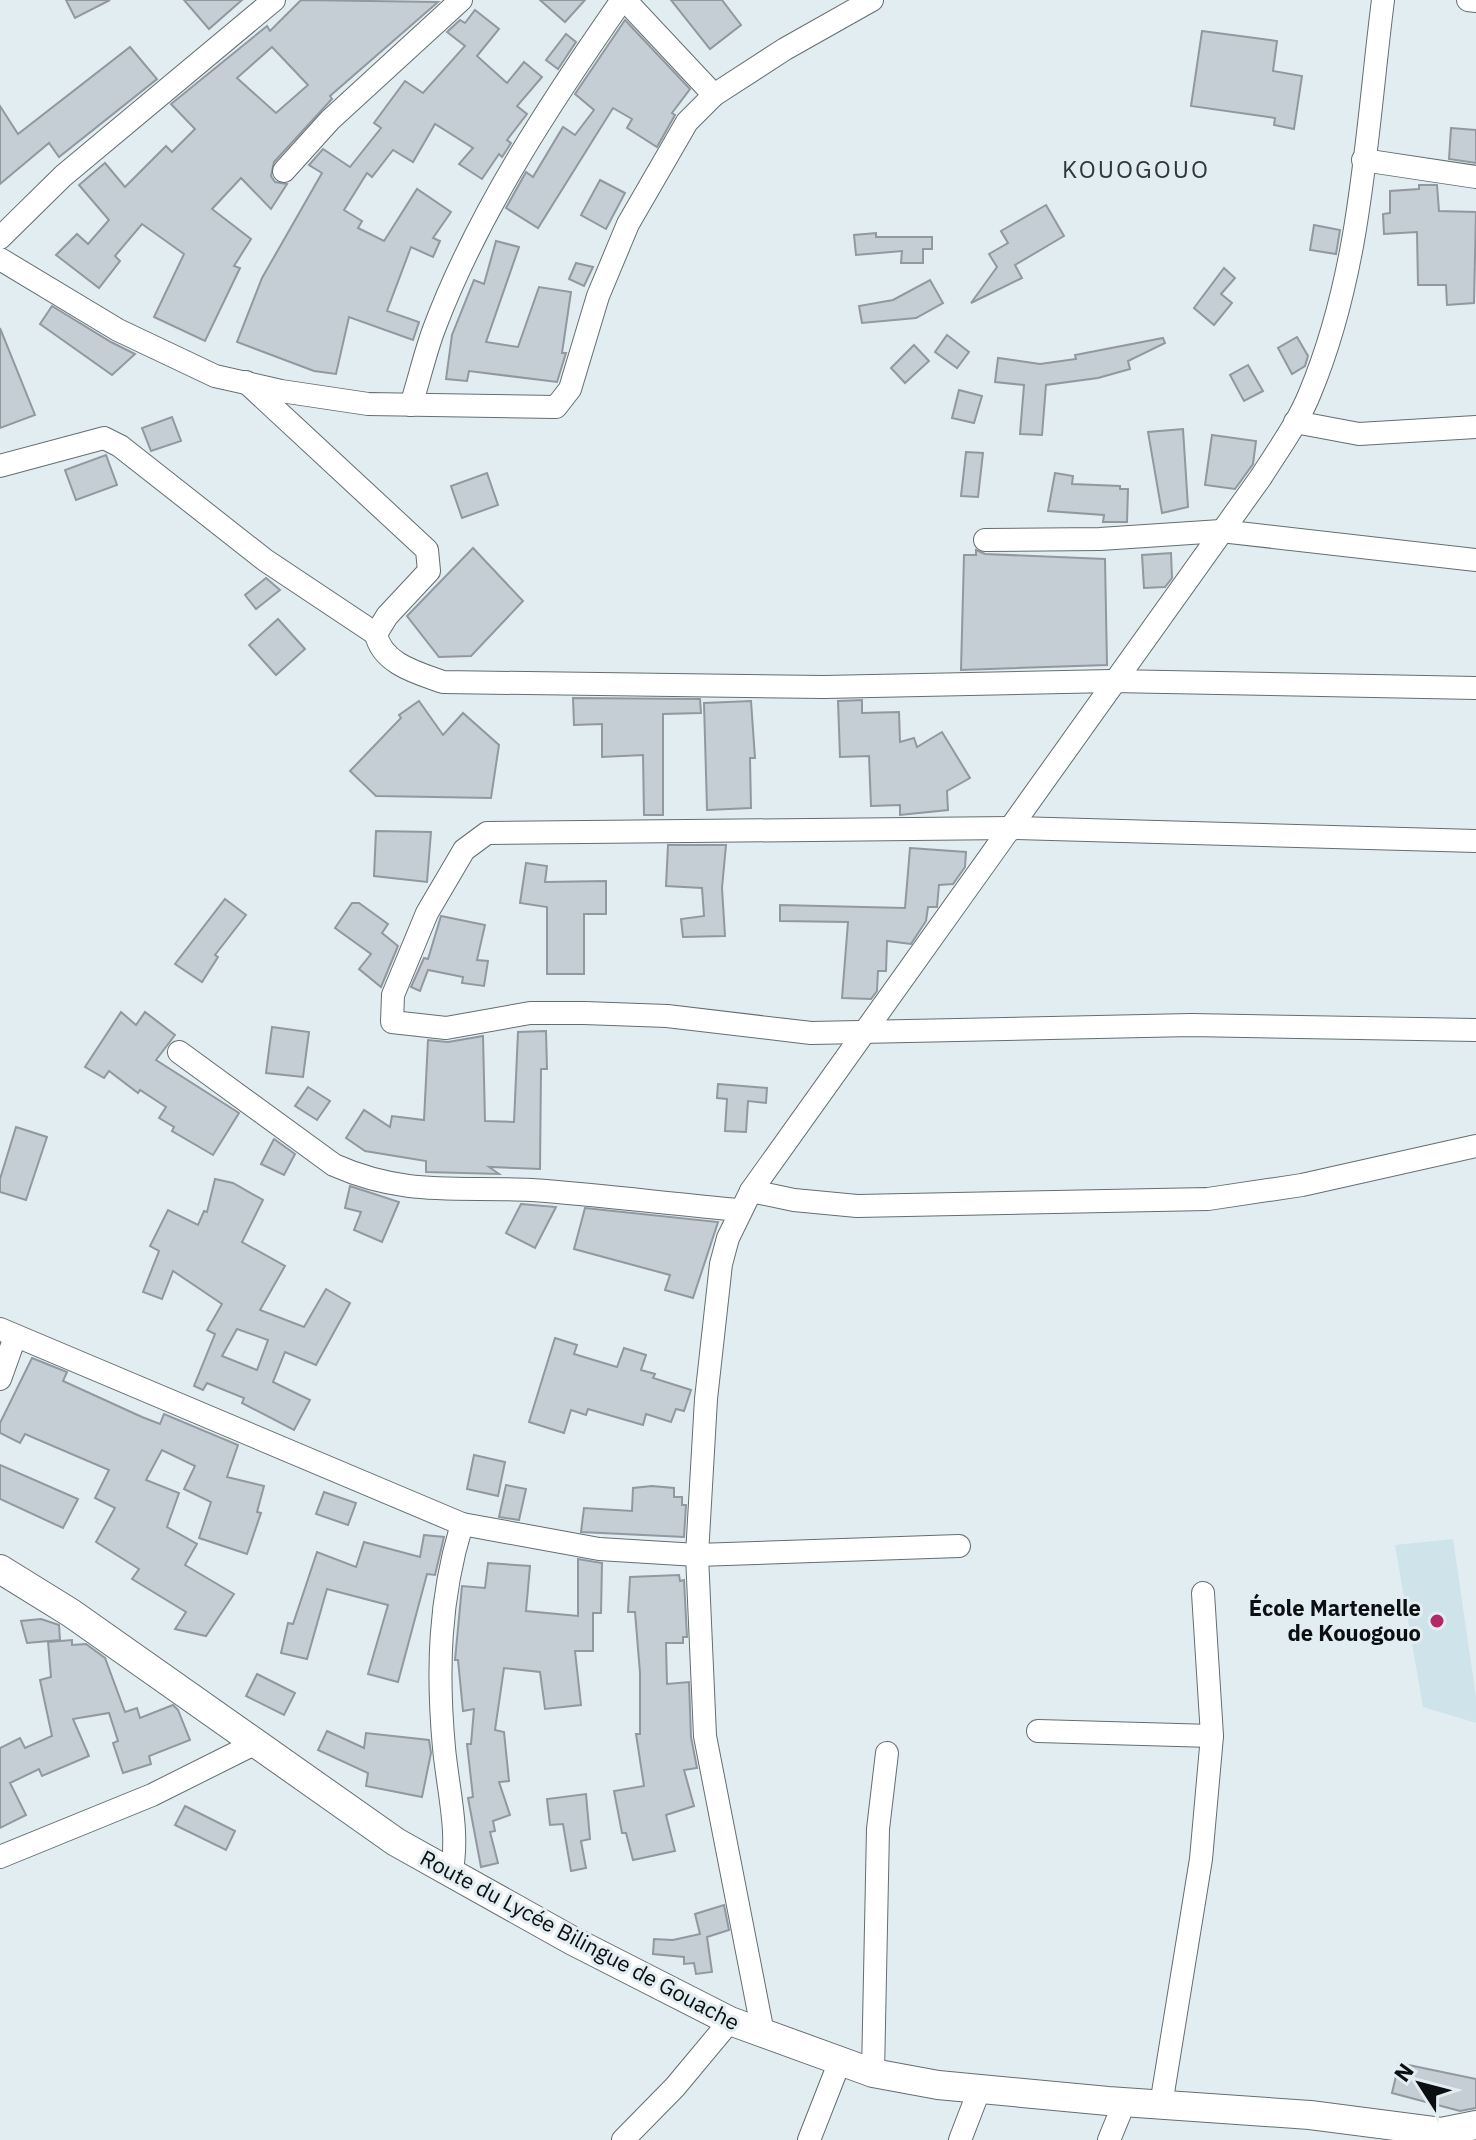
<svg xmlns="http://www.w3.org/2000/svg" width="1476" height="2140" font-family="'IBM Plex Sans',sans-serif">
	<rect width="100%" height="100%" fill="#e2edf1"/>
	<!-- built -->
	<path fill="#cfe3ea" d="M1453 1539 1476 1697V1723L1423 1707 1395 1545Z"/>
	<!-- building -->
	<g fill="#c5cdd5" stroke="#91989f" stroke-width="2" fill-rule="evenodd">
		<path d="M66 0H110L75 18Z"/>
		<path d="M184 0H242L209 29Z"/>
		<path d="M301 0 438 2 330 96 332 99 274 162 271 176 275 182 287 184 271 209 241 178 212 209 251 239 234 266 240 268 205 341 154 317 184 254 142 224 115 256 120 261 99 288 56 255 77 234 88 244 109 220 79 185 105 163 125 187 166 146 172 152 195 129 171 104 267 26 270 31ZM272 47 308 85 276 113 237 78Z"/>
		<path d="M540 0H585L565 22Z"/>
		<path d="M671 0H722L741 25 710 49Z"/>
		<path d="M475 10 499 29 477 56 507 83 524 62 542 77 517 106 527 114 507 140 511 143 506 151 502 157 499 154 482 179 459 164 473 148 435 124 413 162 393 150 372 177 367 173 344 210 362 221 358 228 384 241 417 189 451 212 433 238 440 241 433 257 411 247 387 311 419 322 413 340 349 317 336 374 314 371 237 342 262 278 322 173 309 165 323 149 350 167 381 128 374 123 405 81 423 93 465 46 447 32 460 20 465 23Z"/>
		<path d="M625 20 690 89 672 113 675 115 657 147 627 128 632 119 613 108 538 228 506 208 526 172 533 177 563 127 575 135 594 110 575 94Z"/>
		<path d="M1202 31 1277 41 1273 71 1302 76 1294 129 1274 125 1275 118 1191 106Z"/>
		<path d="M566 34 576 42 558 69 546 60Z"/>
		<path d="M130 47 157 79 59 157 49 143 0 184V106L18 134Z"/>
		<path d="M1451 128 1476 130V163L1449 159Z"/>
		<path d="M600 180 625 193 606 229 581 215Z"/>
		<path d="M1419 185H1437L1439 211 1476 212 1474 303 1447 305 1446 285H1418L1417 232 1384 234 1383 214 1390 213V191L1419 189Z"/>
		<path d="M1046 205 1064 236 1015 265 1022 278 971 303 997 267 989 254 1008 243 1001 231Z"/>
		<path d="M1314 225 1340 230 1336 254 1310 250Z"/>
		<path d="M876 233V237H932V249H923V263H901L902 251 856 255 854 235Z"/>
		<path d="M496 241 519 247 486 342 518 347 539 287 571 292 562 353H566L557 382 469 371 467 381 446 379 452 335 474 280 484 284Z"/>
		<path d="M576 263 593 267 584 286 569 279Z"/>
		<path d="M1224 268 1235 278 1221 294 1232 303 1214 325 1194 308Z"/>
		<path d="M930 280 943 303 916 318 862 323 859 306 893 300Z"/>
		<path d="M52 306 111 342 135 354 112 375 40 324Z"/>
		<path d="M0 328 35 415 0 428Z"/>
		<path d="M947 335 969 352 957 368 935 352Z"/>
		<path d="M1297 337 1308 356 1305 366 1292 374 1278 348Z"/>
		<path d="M1163 338 1165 343 1128 361 1130 369 1098 378 1046 385 1042 435 1020 434 1024 385 995 382 998 358 1040 364 1076 359 1075 355Z"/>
		<path d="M914 345 929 361 905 383 891 368Z"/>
		<path d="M1248 365 1263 391 1244 401 1230 375Z"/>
		<path d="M959 390 982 396 974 423 952 418Z"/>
		<path d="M172 417 181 441 151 451 142 428Z"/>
		<path d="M1183 429 1188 507 1162 513 1148 432Z"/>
		<path d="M1212 435 1256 441 1253 464 1235 489 1205 485Z"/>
		<path d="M966 452 983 453 978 497 961 496Z"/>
		<path d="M106 455 117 485 76 500 65 470Z"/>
		<path d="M487 473 498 505 462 518 451 486Z"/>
		<path d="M1055 473 1073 476 1072 484 1120 486V489H1128L1127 522H1103L1104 515 1048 511Z"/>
		<path d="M473 548 523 601 471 656 439 657 407 616Z"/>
		<path d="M976 550 985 554 1105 559 1107 665 961 670 964 555H976Z"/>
		<path d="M1171 553 1172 578 1165 587 1144 588 1142 555Z"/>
		<path d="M266 578 280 590 256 609 245 595Z"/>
		<path d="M278 619 305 649 276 675 249 645Z"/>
		<path d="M573 698 700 699 701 713 663 714V815H644L643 755 602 757V724L574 725Z"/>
		<path d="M862 700V713L899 712 900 742 914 738 917 747 942 732 970 778 947 791 948 810 900 815V805L871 806 869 756 840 757 838 701Z"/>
		<path d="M419 701 443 735 463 713 499 745 491 798 376 796 350 771 401 718 399 715Z"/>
		<path d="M751 701 755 758H750L751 808 707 810 704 703Z"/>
		<path d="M376 831 431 832 427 882 374 876Z"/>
		<path d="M668 845H726L722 888 725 936 683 937 681 919 704 916 702 888 666 886Z"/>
		<path d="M910 848 966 852 965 867 953 884 939 885 937 907H928L926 921 911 944 887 941 886 971H878L877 991 871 999 842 998 848 922 780 921V905L905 908Z"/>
		<path d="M526 863 547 866 545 882 606 881V914H584V974H547V907L520 903Z"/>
		<path d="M225 899 246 915 215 955 218 957 202 982 175 964Z"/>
		<path d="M352 903H359L388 924 382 933 398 946 381 987 359 969 371 954 335 928Z"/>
		<path d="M441 916 485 925 477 960 488 961 484 986 462 983 463 977 428 970 420 991 411 987 424 958 428 959Z"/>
		<path d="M121 1012 136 1025 145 1012 175 1035 156 1060 239 1113 213 1155 172 1131 174 1127 159 1118 166 1107 140 1090 138 1093 109 1071 104 1078 85 1067Z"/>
		<path d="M272 1027 309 1032 303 1077 266 1073Z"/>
		<path d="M546 1031 547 1069H541L540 1169 489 1167 499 1174 426 1172V1161L365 1151 346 1138 364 1110 390 1127 392 1116 424 1120 428 1040 448 1042 483 1036 485 1121 514 1122 518 1032Z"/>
		<path d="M718 1084 767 1088 766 1103 748 1101 746 1132 725 1131 727 1099 717 1098Z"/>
		<path d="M308 1087 330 1101 317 1120 295 1106Z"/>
		<path d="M16 1127 47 1137 26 1200 0 1192V1179Z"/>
		<path d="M274 1139 295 1154 284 1175 261 1164Z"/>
		<path d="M215 1179 233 1183 263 1200 242 1242 285 1266 260 1310 304 1327 326 1289 350 1303 316 1365 285 1352 273 1382 310 1400 294 1430 242 1403 244 1398 207 1383 203 1390 194 1386 215 1334 207 1330 222 1304 173 1271 162 1299 143 1292 159 1251 150 1246 168 1210 198 1225 204 1211 207 1212ZM237 1329 268 1340 257 1370 222 1356Z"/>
		<path d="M350 1186 399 1202 382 1242 354 1230 361 1212 345 1208Z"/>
		<path d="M521 1204 556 1207 535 1248 506 1233Z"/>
		<path d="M585 1208 718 1222 693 1298 665 1290 670 1275 574 1249Z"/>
		<path d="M555 1338 577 1345 574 1354 617 1367 624 1348 646 1355 641 1370 655 1374 653 1378 691 1390 684 1411 676 1409 671 1422 646 1414 643 1425 588 1409 586 1415 571 1410 564 1433 529 1422Z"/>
		<path d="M32 1358 67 1372 63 1381 142 1417 160 1424 164 1414 238 1445 227 1477 264 1486 257 1512 261 1513 247 1554 199 1538 211 1502 184 1489 195 1466 162 1450 146 1480 179 1493 167 1527 197 1544 185 1565 234 1594 206 1636 175 1629 186 1612 132 1579 139 1569 96 1542 115 1508 95 1498 109 1470 25 1434 20 1443 0 1433V1423Z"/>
		<path d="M474 1455 505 1462 498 1496 467 1489Z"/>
		<path d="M0 1465 78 1499 63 1528 0 1499Z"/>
		<path d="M506 1485 526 1489 519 1520 499 1517Z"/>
		<path d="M652 1486 674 1488V1497H682V1505H686L684 1537 581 1532 584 1508 632 1511 633 1488Z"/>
		<path d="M324 1492 356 1503 348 1525 316 1514Z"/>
		<path d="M424 1535 444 1537 435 1575 427 1574 398 1682 368 1674 388 1605 327 1589 307 1659 281 1653 288 1623 293 1624 317 1552 356 1567 364 1542 420 1557Z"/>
		<path d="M578 1559 602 1563 601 1613H593V1651H575L581 1705 545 1709 540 1672 504 1668 495 1730 504 1732 509 1781 499 1782 510 1815 493 1821 495 1831 490 1832 498 1863 481 1867 468 1798 473 1797 467 1744H471L474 1709 463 1711 458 1660H455L462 1586 485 1588 488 1563 530 1566 526 1611 578 1616Z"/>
		<path d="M679 1575 680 1581 684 1580 687 1637H683V1643H666L667 1684 689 1682 691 1737 697 1768 684 1770 694 1806 666 1815 675 1851 633 1860 626 1833H622L614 1791 644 1786 636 1734H640V1673L635 1612H628L630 1577Z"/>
		<path d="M41 1619 59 1625 60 1640 27 1643 21 1621Z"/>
		<path d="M72 1640V1645L86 1644 105 1658 125 1712 137 1708 140 1718 173 1705 178 1710 190 1740 149 1756 151 1764 123 1773 113 1743 118 1741 109 1713 73 1719 89 1756 42 1776 39 1769 10 1783 26 1815 0 1828V1748L20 1738 25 1748 52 1736 40 1680 51 1677 48 1642Z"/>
		<path d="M257 1674 295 1693 284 1715 246 1696Z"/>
		<path d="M327 1731 364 1748 366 1733 429 1740 431 1753 422 1797 366 1786 368 1773 318 1750Z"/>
		<path d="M586 1794 590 1839 581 1841 586 1868 571 1871 563 1824 550 1825 547 1799Z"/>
		<path d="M185 1806 235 1831 226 1850 175 1825Z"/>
		<path d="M724 1905 729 1930 707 1937 712 1972 696 1974 694 1963 684 1964V1957L653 1954 654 1939 673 1940 700 1934 695 1914Z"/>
		<path d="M1399 2063 1476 2079V2108L1460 2111 1392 2093Z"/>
	</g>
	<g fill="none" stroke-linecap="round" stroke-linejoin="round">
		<defs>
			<g id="minor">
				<path d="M625 0 714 95"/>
				<path d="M1468 0 1476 1"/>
				<path d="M1363 160 1476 177"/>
				<path d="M284 171 330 120 461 0"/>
				<path d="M0 238 63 176 274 0"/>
				<path d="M0 259 118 330 215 376 281 391 368 404 556 407 570 389 598 296 628 224 687 122 714 95 785 49 872 0"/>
				<path d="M246 382 427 550 429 571 387 616 376 634C382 664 418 673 443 682L824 687 1112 681 1476 688"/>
				<path d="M411 405C419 380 425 353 434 329 478 212 551 102 622 0"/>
				<path d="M1295 422 1359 434 1476 427"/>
				<path d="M0 466 104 438 120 446 265 560 376 634"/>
				<path d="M985 540 1100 539 1221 531 1476 560"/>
				<path d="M1476 841 1012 828 487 833 464 850 427 913 393 995 392 1022 446 1028 530 1013H584L667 1016 811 1033 1191 1025 1476 1030"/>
				<path d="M179 1052 334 1165C406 1197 458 1186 532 1190 602 1195 671 1204 740 1210"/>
				<path d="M751 1191 794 1200 857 1206 1208 1199 1302 1185 1476 1146"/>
				<path d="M0 1329 462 1524 599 1549 697 1555 959 1546"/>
				<path d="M0 1379 15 1337"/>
				<path d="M1038 1731 1212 1736"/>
				<path d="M0 1857 152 1795 254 1744"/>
				<path d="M451 1875C460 1833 448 1791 444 1748 437 1671 439 1599 462 1524"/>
				<path d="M763 2033 705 1736 697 1555 706 1399 721 1264 728 1238 751 1191 1261 477C1278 450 1298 423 1310 393 1362 268 1366 133 1383 0"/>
				<path d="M873 2073 878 1829 887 1753"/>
				<path d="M1161 2105 1201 1859 1212 1736 1203 1593"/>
				<path d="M623 2140 675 2087 730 2021"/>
				<path d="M809 2140 840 2061"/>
				<path d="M960 2140 980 2088"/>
				<path d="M1109 2140 1125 2101"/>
			</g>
			<path id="tertiary" d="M0 1569 71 1613 396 1842 573 1941 730 2021 873 2073 938 2085 1108 2101 1310 2115 1441 2132 1476 2125"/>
		</defs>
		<!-- minor casing -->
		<use href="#minor" stroke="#646e71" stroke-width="24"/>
		<!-- tertiary casing -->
		<use href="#tertiary" stroke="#646e71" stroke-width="30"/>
		<!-- minor -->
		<use href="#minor" stroke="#fff" stroke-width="22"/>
		<!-- tertiary -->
		<use href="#tertiary" stroke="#fff" stroke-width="28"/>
	</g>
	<!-- markers -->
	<circle fill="#b32967" stroke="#e2edf1" stroke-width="3" cx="1437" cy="1621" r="8"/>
	<g text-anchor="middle" stroke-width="6" stroke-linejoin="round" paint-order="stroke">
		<!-- poi labels -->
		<g font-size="22" font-weight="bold" fill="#0c0f11" stroke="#e2edf1" text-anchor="end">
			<text x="1421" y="1616">École Martenelle<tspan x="1421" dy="25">de Kouogouo</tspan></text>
		</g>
		<!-- street labels -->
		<g font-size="22" fill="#0c0f11" stroke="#e2edf1">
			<text transform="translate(580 1940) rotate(28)" y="8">Route du Lycée Bilingue de Gouache</text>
		</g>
		<!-- neighbourhood labels -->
		<g font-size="24" letter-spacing="2" fill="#2e373b" stroke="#e2edf1">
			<text x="1136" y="178">KOUOGOUO</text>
		</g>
	</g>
	<!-- north arrow -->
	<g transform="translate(1420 2084) rotate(306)" stroke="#e2edf1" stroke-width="6" paint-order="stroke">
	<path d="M0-6L14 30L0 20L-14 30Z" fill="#0c0f11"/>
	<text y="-12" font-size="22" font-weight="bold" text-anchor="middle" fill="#0c0f11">N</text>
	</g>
</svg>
